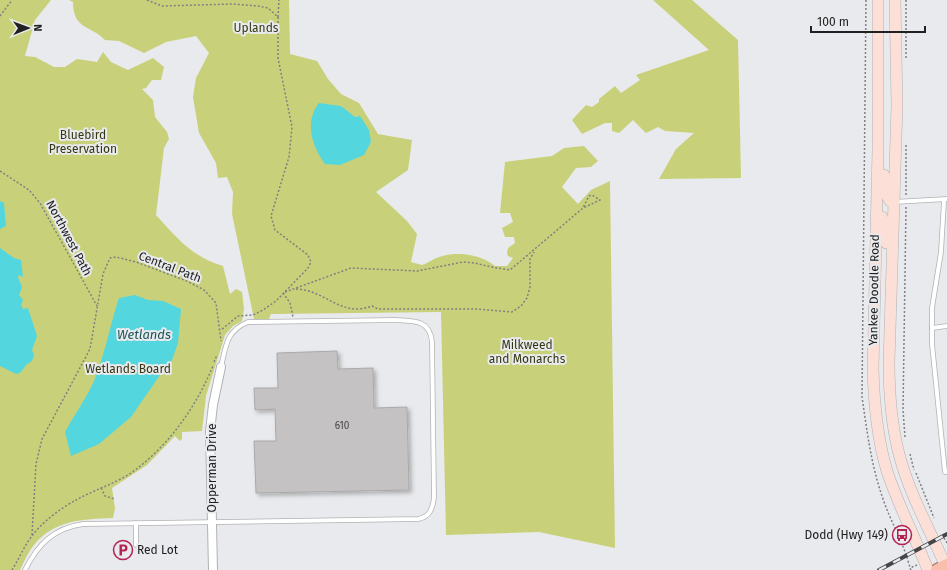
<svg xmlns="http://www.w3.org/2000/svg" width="947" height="570" font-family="'Fira Sans',sans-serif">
	<defs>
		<filter id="shadow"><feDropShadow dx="2.5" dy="2.5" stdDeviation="2" flood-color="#0004"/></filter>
	</defs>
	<rect width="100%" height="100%" fill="#e9eaed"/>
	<!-- green -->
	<g fill="#c8d179">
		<path d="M0 0H51L35 20 25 56 35 57 54 67H65L77 59 97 62 103 52 111 62 128 70 153 58 164 67 161 80H152L146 88 142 89 153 100 155 117 167 132 169 139 164 148 156 215C177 238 192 257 223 266L230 294 236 289 242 292 244 309 242 321 233 326 225 335 206 396 202 431 182 432V439L180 441 175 436 147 465 112 488 115 508 113 518C83 519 54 520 34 545 28 552 24 562 20 570H0Z"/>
		<path d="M69 0H289L290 54 317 61 328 79 341 94 359 103 378 134 412 140 408 170 376 192 407 221 417 234 411 262 422 265C428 263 433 259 439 257 456 251 481 254 495 266H507L513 258 508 256 507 253 508 248 515 243 514 237H505L502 228 513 222 510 213H500L505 162 552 156 564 148 584 146 598 161 591 167 576 168 562 187 578 204 591 190 610 181 615 548 539 532 446 535 441 312 271 314 269 319H254L232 214 233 192 227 177 218 178 216 163 199 133 193 97 196 78 209 53 196 36 166 42 144 53 119 41 105 40C91 25 73 30 73 2Z"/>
		<path d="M653 0H692L738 40 741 178 659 179 676 149 694 133 665 131 658 127 646 133 633 120 619 133 612 131V123H605L582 134 572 120 586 105 592 107 599 102V99L615 86 621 93 640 80 636 75 709 50Z"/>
	</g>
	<!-- water -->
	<g fill="#53d6dd">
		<path d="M319 103 341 106 355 117 360 116 369 130 371 142 364 155 340 165 325 164C312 146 304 122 319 103Z"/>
		<path d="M0 201 4 203 6 226 0 229Z"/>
		<path d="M0 248 14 258 21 260 23 277 19 275 18 277 22 287 19 295 23 300 21 305 23 309 28 308 37 336 32 350 34 355 32 361 27 364 20 373 16 374 0 366Z"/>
		<path d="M135 295 148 300 163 301 181 309 178 343 172 360 160 375 131 417 99 444 71 456 65 432C74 415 86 399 94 381 105 354 110 325 119 298Z"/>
	</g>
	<!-- building -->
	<path fill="#c5c2c3" stroke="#aba8a9" filter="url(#shadow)" d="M337 351 338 369 373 368 374 408 407 407 409 490 256 493 254 441H276L275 409 255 410 254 388H278L277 353Z"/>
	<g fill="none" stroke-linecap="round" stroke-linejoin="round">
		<defs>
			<g id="lane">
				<path d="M944 201 941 252 932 308V344L945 472H947"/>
				<path d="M894 202 947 199"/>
				<path d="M932 328 947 326"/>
				<path d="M136 523V545"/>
				<path d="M25 570C38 544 54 528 83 524L418 519C430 517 433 508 434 497L432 342C430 319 413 321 394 320L248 322C226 331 226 346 221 367"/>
			</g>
			<path id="street" d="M213 570 210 431 213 405 221 367"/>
			<g id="secondary">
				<path d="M878 0V150L873 369C874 404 877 438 887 471 898 505 915 537 928 570"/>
				<path d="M895 0 897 105 889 362C889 392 891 421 898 450 908 492 930 530 947 569"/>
				<path d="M884 175 886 194 890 201 894 202"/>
				<path d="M876 217H882L885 225 886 243"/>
			</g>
			<path id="primary" d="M937 570 947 565"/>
		</defs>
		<!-- lane casing -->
		<use href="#lane" stroke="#b1b2b5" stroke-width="5.5"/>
		<!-- street casing -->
		<use href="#street" stroke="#b1b2b5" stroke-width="10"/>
		<!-- secondary casing -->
		<use href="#secondary" stroke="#b1b2b5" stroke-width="12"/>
		<!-- primary casing -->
		<use href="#primary" stroke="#aa6b5a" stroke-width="14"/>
		<!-- path -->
		<g stroke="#808082" stroke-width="1.5" stroke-dasharray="2 2" stroke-linecap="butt">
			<path d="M147 0 162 6 233 4 258 6 268 8 278 17V58L292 127 289 157 271 216 275 230 308 255 311 262 308 268 276 301 263 310 253 315 238 316 221 330"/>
			<path d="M866 0 862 397C867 431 871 464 882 496 890 521 904 543 910 568"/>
			<path d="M906 0V59"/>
			<path d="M0 16 12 0"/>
			<path d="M278 17 279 0"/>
			<path d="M0 171 29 190 40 203 97 306"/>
			<path d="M906 195V145"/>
			<path d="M296 289C326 290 341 318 372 306L378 309H476L512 312 521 306 527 298 530 287V259L534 252"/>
			<path d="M285 292 351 268 417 271 463 262 475 263 491 267 510 270 583 208 589 196 592 195 600 200 583 208"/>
			<path d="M283 293 290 303 293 317"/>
			<path d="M214 362 217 355"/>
			<path d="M905 437 903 410 906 207"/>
			<path d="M910 454 914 470"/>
			<path d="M916 473 934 518"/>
			<path d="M101 488 105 496 115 499"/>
			<path d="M32 535 36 464 42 439 90 349 103 274 110 258 116 257 136 262 187 281 204 290 216 303 221 341"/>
			<path d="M944 538 947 543"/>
			<path d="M12 570C19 559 24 546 32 536 42 522 61 508 76 500 94 490 114 484 131 473 168 447 196 407 213 366"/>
			<path d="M911 570 910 568 917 565"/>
		</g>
		<!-- lane -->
		<use href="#lane" stroke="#fff" stroke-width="4"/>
		<!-- street -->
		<use href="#street" stroke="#fff" stroke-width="8"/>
		<!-- secondary -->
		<use href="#secondary" stroke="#fcdfd6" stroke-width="11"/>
		<!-- primary -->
		<use href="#primary" stroke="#f8beae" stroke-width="12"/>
		<defs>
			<path id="rail" d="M879 570 947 534"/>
		</defs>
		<!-- rail casing -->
		<use href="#rail" stroke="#464648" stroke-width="4"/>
		<!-- rail -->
		<use href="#rail" stroke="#e9eaed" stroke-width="2.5" stroke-dasharray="8" stroke-linecap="butt"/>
	</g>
	<!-- icons -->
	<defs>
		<symbol id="bus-ring" viewBox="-11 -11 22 22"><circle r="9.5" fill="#e9eaed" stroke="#b32251" stroke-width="1.5"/><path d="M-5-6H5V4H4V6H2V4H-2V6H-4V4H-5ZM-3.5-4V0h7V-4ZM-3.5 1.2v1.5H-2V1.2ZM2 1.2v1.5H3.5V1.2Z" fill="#b32251"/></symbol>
		<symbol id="parking-ring" viewBox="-11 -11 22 22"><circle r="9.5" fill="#e9eaed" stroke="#b32251" stroke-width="1.5"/><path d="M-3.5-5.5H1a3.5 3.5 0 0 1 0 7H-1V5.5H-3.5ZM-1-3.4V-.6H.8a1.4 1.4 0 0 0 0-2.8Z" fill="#b32251"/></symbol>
	</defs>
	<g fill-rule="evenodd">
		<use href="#bus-ring" x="891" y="524" width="22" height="22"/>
		<use href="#parking-ring" x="112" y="539" width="22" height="22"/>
	</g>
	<g text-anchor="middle" stroke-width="4" stroke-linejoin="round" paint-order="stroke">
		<!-- number labels -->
		<g font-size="10" fill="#49484a">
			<text x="342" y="429">610</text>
		</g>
		<!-- park labels -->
		<g font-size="12" fill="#343711" stroke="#e9eaed">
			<text x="256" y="32">Uplands</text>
			<text x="83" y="139">Bluebird<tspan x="83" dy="14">Preservation</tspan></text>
			<text x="527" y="349">Milkweed<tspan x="527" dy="14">and Monarchs</tspan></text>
			<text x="128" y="373">Wetlands Board</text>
		</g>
		<!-- street labels -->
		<g font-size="12" fill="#202021" stroke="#e9eaed">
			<text transform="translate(69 238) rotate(62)" y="4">Northwest Path</text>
			<text transform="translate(170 267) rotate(21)" y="4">Central Path</text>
			<text transform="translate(874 290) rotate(-89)" y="4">Yankee Doodle Road</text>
			<text transform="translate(212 468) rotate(-90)" y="4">Opperman Drive</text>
		</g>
		<!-- poi labels -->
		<g font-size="12" fill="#202021" stroke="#e9eaed" text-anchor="end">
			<text x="888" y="539">Dodd (Hwy 149)</text>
			<text x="137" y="554" text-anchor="start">Red Lot</text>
		</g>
		<!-- water labels -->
		<g font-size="13" font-style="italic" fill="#1b5356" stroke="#e9eaed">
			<text x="144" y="339">Wetlands</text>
		</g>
	</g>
	<!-- north arrow -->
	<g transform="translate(28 28) rotate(89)" stroke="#e9eaed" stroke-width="3" paint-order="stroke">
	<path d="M0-3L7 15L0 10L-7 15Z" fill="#202021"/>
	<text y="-6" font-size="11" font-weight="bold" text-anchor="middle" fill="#202021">N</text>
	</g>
	<!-- scale -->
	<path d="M811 26v6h114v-6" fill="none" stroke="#202021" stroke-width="2"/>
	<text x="817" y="26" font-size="12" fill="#202021" stroke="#e9eaed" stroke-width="3" paint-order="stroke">100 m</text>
</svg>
